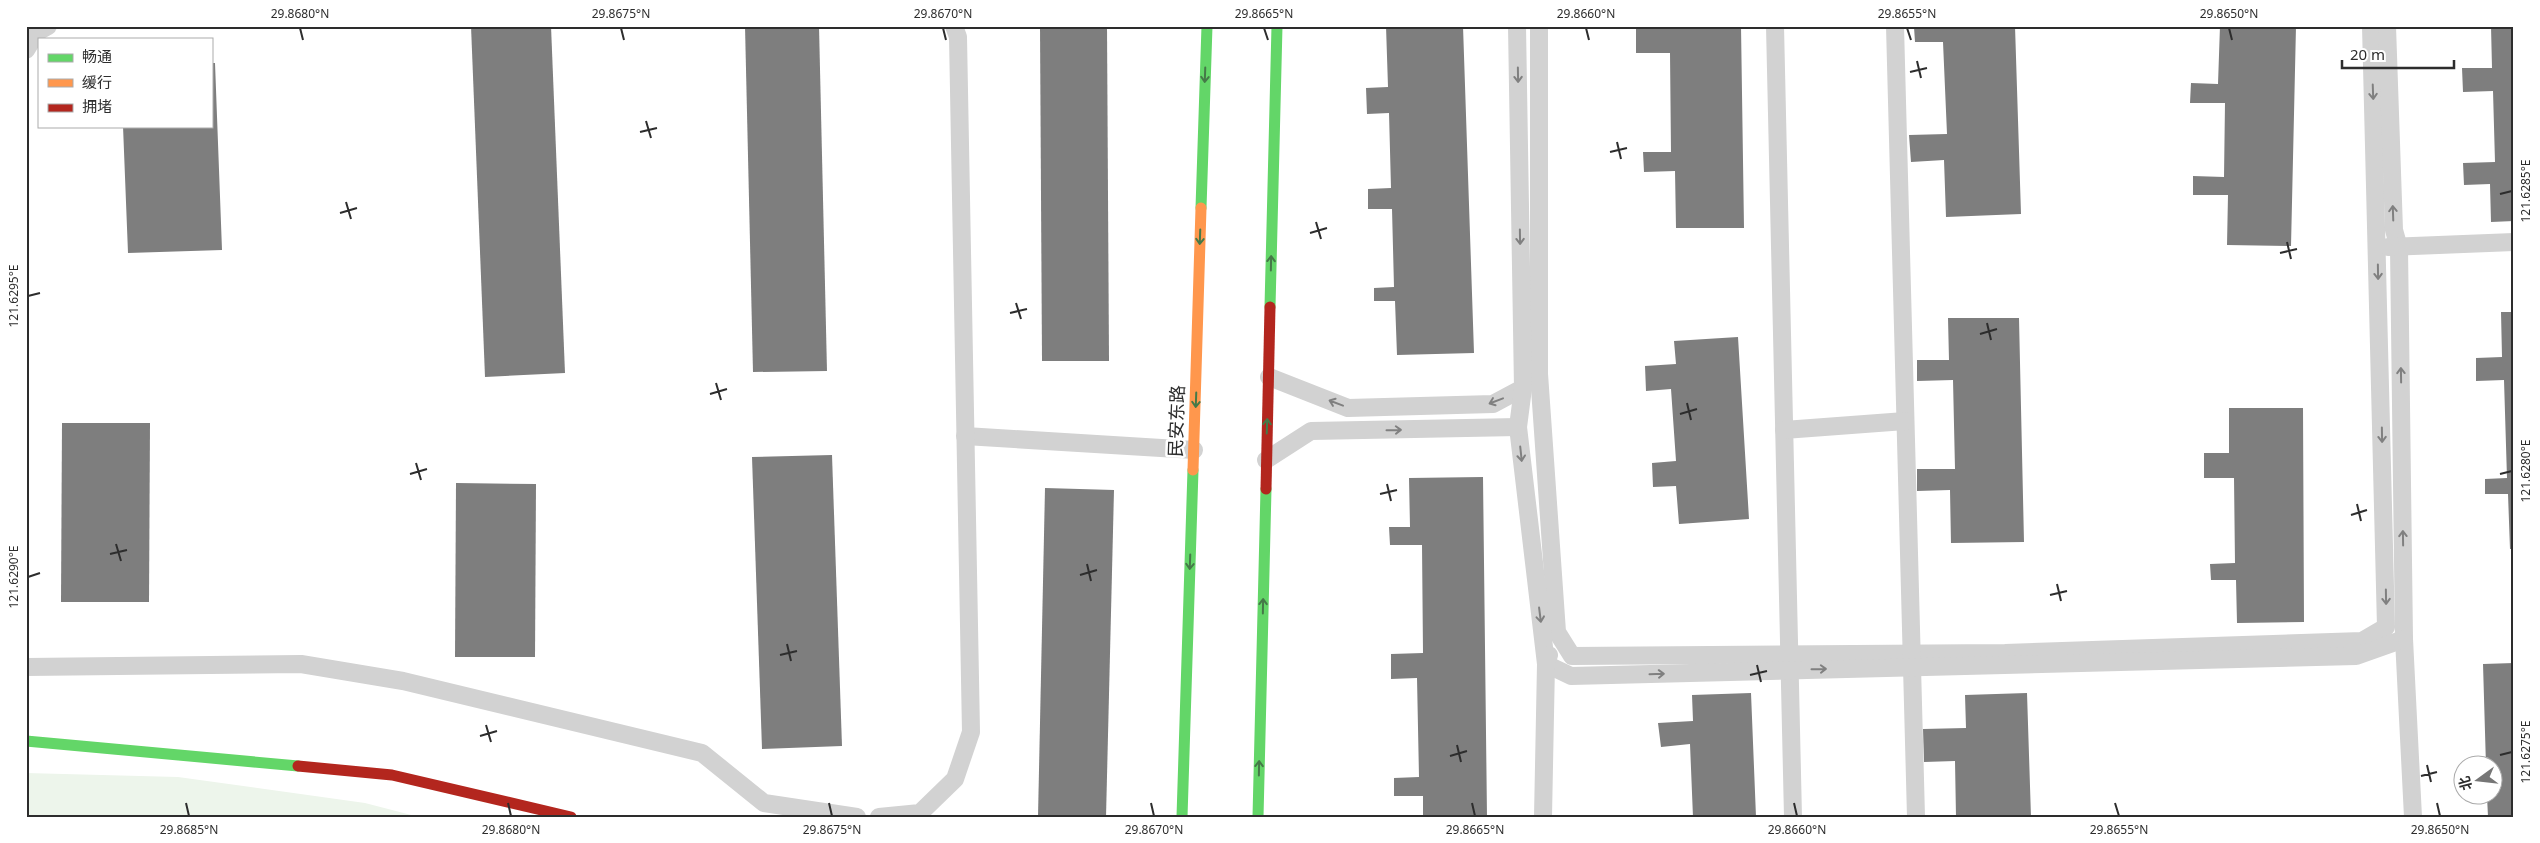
<svg xmlns="http://www.w3.org/2000/svg" width="2540" height="843" font-family="'Noto Sans','Noto Sans SC',sans-serif">
	<rect width="100%" height="100%" fill="#fff"/>
	<!-- green -->
	<path fill="#edf5eb" d="M26 773 178 777 365 803 419 817H26Z"/>
	<!-- building -->
	<g fill="#7e7e7e">
		<path d="M471 26H551L565 373 485 377Z"/>
		<path d="M745 26H819L827 371 753 372Z"/>
		<path d="M1040 26H1107L1109 361H1042Z"/>
		<path d="M1386 26H1463L1474 353 1397 355 1395 301H1374V288L1394 287 1392 209H1368V189L1391 188 1389 113 1367 114 1366 88 1388 87Z"/>
		<path d="M1741 26 1744 228H1676L1675 171 1644 172 1643 152H1671L1670 53H1636V27Z"/>
		<path d="M2015 26 2021 214 1946 217 1944 160 1911 162 1909 135 1947 134 1943 42H1915L1914 27Z"/>
		<path d="M2220 26H2296L2291 246 2227 245 2228 195H2193V176L2224 177 2225 103H2190L2191 83 2218 84Z"/>
		<path d="M2491 26H2514V221L2491 222 2490 184 2464 185 2463 163 2495 162 2493 91 2463 92 2462 68H2492Z"/>
		<path d="M211 63H215L222 250 128 253 123 126H211Z"/>
		<path d="M2501 312H2514V549H2510L2508 494H2485V479L2507 478 2504 380 2476 381V358L2502 357Z"/>
		<path d="M1948 318H2019L2024 542 1951 543 1950 490 1917 491V469H1955L1953 380 1917 381V360H1949Z"/>
		<path d="M1738 337 1749 519 1679 524 1676 486 1653 487 1652 463 1676 461 1671 389 1646 391 1645 366 1676 364 1674 341Z"/>
		<path d="M2229 408H2303L2304 622 2237 623 2236 580H2211L2210 564 2235 563 2234 478H2204V453H2229Z"/>
		<path d="M62 423H150L149 602H61Z"/>
		<path d="M832 455 842 746 762 749 752 457Z"/>
		<path d="M1483 477 1487 817H1423V796H1394V778L1419 777 1417 678 1391 679V654L1423 653 1422 545H1390L1389 527H1410L1409 478Z"/>
		<path d="M456 483 536 484 535 657H455Z"/>
		<path d="M1045 488 1114 490 1106 817H1038Z"/>
		<path d="M2514 663V817H2488L2487 796H2492V766H2486L2483 664Z"/>
		<path d="M1751 693 1756 817H1693L1690 744 1661 747 1658 723 1693 721 1692 695Z"/>
		<path d="M2027 693 2031 817H1956L1955 761 1924 762 1923 729 1966 728 1965 695Z"/>
	</g>
	<g fill="none" stroke-linecap="round" stroke-linejoin="round">
		<!-- lane -->
		<g stroke="#d2d2d2" stroke-width="18">
			<path d="M1539 26V374L1557 632 1572 656 2005 653 2362 641 2386 627 2371 26"/>
			<path d="M1775 26 1793 817"/>
			<path d="M1895 26 1916 817"/>
			<path d="M2387 26 2394 230 2399 248 2404 639 2413 817"/>
			<path d="M26 50 37 32 48 26"/>
			<path d="M2388 247 2514 242"/>
			<path d="M1269 377 1348 408 1493 404 1523 388 1517 26"/>
			<path d="M1523 388 1518 427 1546 664 1571 676 2356 656 2404 639"/>
			<path d="M1784 430 1905 421"/>
			<path d="M965 436 1194 450"/>
			<path d="M1266 460 1311 431 1518 427"/>
			<path d="M26 667 301 664 403 681 702 753 764 803 857 817"/>
			<path d="M879 817 920 813 955 779 971 732 958 37 954 26"/>
			<path d="M1543 817 1546 664 1549 655"/>
		</g>
		<!-- fast -->
		<g stroke="#63d668" stroke-width="11">
			<path d="M1201 208 1207 26"/>
			<path d="M1270 307 1277 26"/>
			<path d="M26 741 298 766"/>
			<path d="M1182 817 1193 470"/>
			<path d="M1258 817 1266 489"/>
		</g>
		<!-- slow -->
		<path stroke="#ff974d" stroke-width="11" d="M1193 470 1201 208"/>
		<!-- jam -->
		<g stroke="#b3261e" stroke-width="11">
			<path d="M1266 489 1270 307"/>
			<path d="M298 766 392 775 571 817"/>
		</g>
	</g>
	<!-- one-way arrows -->
	<defs><path id="oneway-shaft" d="M-6 0H5M1.5-3L5.5 0L1.5 3" fill="none" stroke-width="1.6" stroke-linecap="round" stroke-linejoin="round" transform="scale(1.25)"/></defs>
	<g stroke="#457948">
		<use href="#oneway-shaft" transform="translate(1205 75) rotate(92)"/>
		<use href="#oneway-shaft" transform="translate(1200 237) rotate(92)"/>
		<use href="#oneway-shaft" transform="translate(1271 263) rotate(-89)"/>
		<use href="#oneway-shaft" transform="translate(1196 400) rotate(92)"/>
		<use href="#oneway-shaft" transform="translate(1267 426) rotate(-88)"/>
		<use href="#oneway-shaft" transform="translate(1190 562) rotate(92)"/>
		<use href="#oneway-shaft" transform="translate(1263 606) rotate(-89)"/>
		<use href="#oneway-shaft" transform="translate(1259 768) rotate(-89)"/>
	</g>
	<g stroke="#808080">
		<use href="#oneway-shaft" transform="translate(1518 75) rotate(89)"/>
		<use href="#oneway-shaft" transform="translate(2373 92) rotate(88)"/>
		<use href="#oneway-shaft" transform="translate(2393 213) rotate(-92)"/>
		<use href="#oneway-shaft" transform="translate(1520 237) rotate(89)"/>
		<use href="#oneway-shaft" transform="translate(2378 272) rotate(89)"/>
		<use href="#oneway-shaft" transform="translate(2401 375) rotate(-91)"/>
		<use href="#oneway-shaft" transform="translate(1496 401) rotate(159)"/>
		<use href="#oneway-shaft" transform="translate(1336 403) rotate(-159)"/>
		<use href="#oneway-shaft" transform="translate(1394 430) rotate(-1)"/>
		<use href="#oneway-shaft" transform="translate(2382 435) rotate(89)"/>
		<use href="#oneway-shaft" transform="translate(1521 454) rotate(84)"/>
		<use href="#oneway-shaft" transform="translate(2403 538) rotate(-91)"/>
		<use href="#oneway-shaft" transform="translate(2386 597) rotate(89)"/>
		<use href="#oneway-shaft" transform="translate(1540 615) rotate(83)"/>
		<use href="#oneway-shaft" transform="translate(1819 669) rotate(-1)"/>
		<use href="#oneway-shaft" transform="translate(1657 674) rotate(-2)"/>
	</g>
	<!-- ticks -->
	<path fill="none" stroke="#2d2d2d" stroke-width="2" d="M300 28 303 40M621 28 624 40M943 28 946 40M1264 28 1268 40M1586 28 1589 40M1907 28 1911 40M2229 28 2232 40M1917 61 1921 78M1910 72 1927 68M646 121 651 138M640 132 657 128M1617 142 1621 159M1610 152 1627 148M2500 194 2512 191M346 202 351 219M340 213 357 208M1316 222 1321 239M1310 233 1327 228M2287 242 2291 259M2280 253 2297 249M28 296 40 293M1016 303 1021 319M1010 313 1027 309M1987 323 1991 340M1980 334 1997 329M716 383 721 400M710 394 727 389M1687 403 1691 420M1680 414 1697 409M416 463 421 480M410 474 427 469M2500 474 2512 471M1387 484 1391 501M1380 494 1397 490M2357 504 2361 521M2351 515 2367 510M116 544 121 561M110 554 127 550M1087 564 1091 581M1080 575 1097 570M28 577 40 573M2057 584 2061 601M2050 595 2067 591M787 644 791 661M780 655 797 651M1757 665 1761 682M1750 675 1767 671M486 725 491 742M480 736 497 731M1457 745 1461 762M2500 755 2512 752M1450 756 1467 751M2427 765 2431 782M2421 776 2437 772M186 803 189 816M508 803 511 816M829 803 832 816M1151 803 1154 816M1472 803 1475 816M1794 803 1797 816M2115 803 2119 816M2437 803 2440 816"/>
	<g text-anchor="middle" stroke-width="5" stroke-linejoin="round" paint-order="stroke">
		<!-- street labels -->
		<g font-size="18" fill="#2d2d2d" stroke="#fff">
			<text transform="translate(1177 421) rotate(-88)" y="6">民安东路</text>
		</g>
	</g>
	<!-- border -->
	<rect width="2540" height="843" fill="none" stroke="#ffffff" stroke-width="55"/>
	<!-- legend -->
	<rect x="38" y="38" width="175" height="90" fill="#ffffff" stroke="#ababab"/>
	<rect x="48" y="54" width="25" height="8" fill="#63d668" stroke="#ababab"/>
	<text x="82" y="62" font-size="15" fill="#2d2d2d">畅通</text>
	<rect x="48" y="79" width="25" height="8" fill="#ff974d" stroke="#ababab"/>
	<text x="82" y="88" font-size="15" fill="#2d2d2d">缓行</text>
	<rect x="48" y="104" width="25" height="8" fill="#b3261e" stroke="#ababab"/>
	<text x="82" y="112" font-size="15" fill="#2d2d2d">拥堵</text>
	<!-- north arrow -->
	<g transform="translate(2478 780) rotate(255)"><circle r="24" fill="#ffffff" stroke="#ababab"/>
	<path d="M0-4L9 19L0 12L-9 19Z" fill="#767676"/>
	<text y="-8" font-size="14" font-weight="bold" text-anchor="middle" fill="#2d2d2d">北</text>
	</g>
	<!-- scale -->
	<path d="M2342 60v8h112v-8" fill="none" stroke="#2d2d2d" stroke-width="2.5"/>
	<text x="2350" y="60" font-size="15" fill="#2d2d2d" stroke="#ffffff" stroke-width="4" paint-order="stroke">20 m</text>
	<rect x="28" y="28" width="2484" height="788" fill="none" stroke="#2d2d2d" stroke-width="2"/>
	<g font-size="12" text-anchor="middle" fill="#2d2d2d">
		<text x="300" y="18">29.8680°N</text>
		<text x="621" y="18">29.8675°N</text>
		<text x="943" y="18">29.8670°N</text>
		<text x="1264" y="18">29.8665°N</text>
		<text x="1586" y="18">29.8660°N</text>
		<text x="1907" y="18">29.8655°N</text>
		<text x="2229" y="18">29.8650°N</text>
		<text transform="translate(2526 191) rotate(-90)" y="4">121.6285°E</text>
		<text transform="translate(14 296) rotate(-90)" y="4">121.6295°E</text>
		<text transform="translate(2526 471) rotate(-90)" y="4">121.6280°E</text>
		<text transform="translate(14 577) rotate(-90)" y="4">121.6290°E</text>
		<text transform="translate(2526 752) rotate(-90)" y="4">121.6275°E</text>
		<text x="189" y="834">29.8685°N</text>
		<text x="511" y="834">29.8680°N</text>
		<text x="832" y="834">29.8675°N</text>
		<text x="1154" y="834">29.8670°N</text>
		<text x="1475" y="834">29.8665°N</text>
		<text x="1797" y="834">29.8660°N</text>
		<text x="2119" y="834">29.8655°N</text>
		<text x="2440" y="834">29.8650°N</text>
	</g>
</svg>
